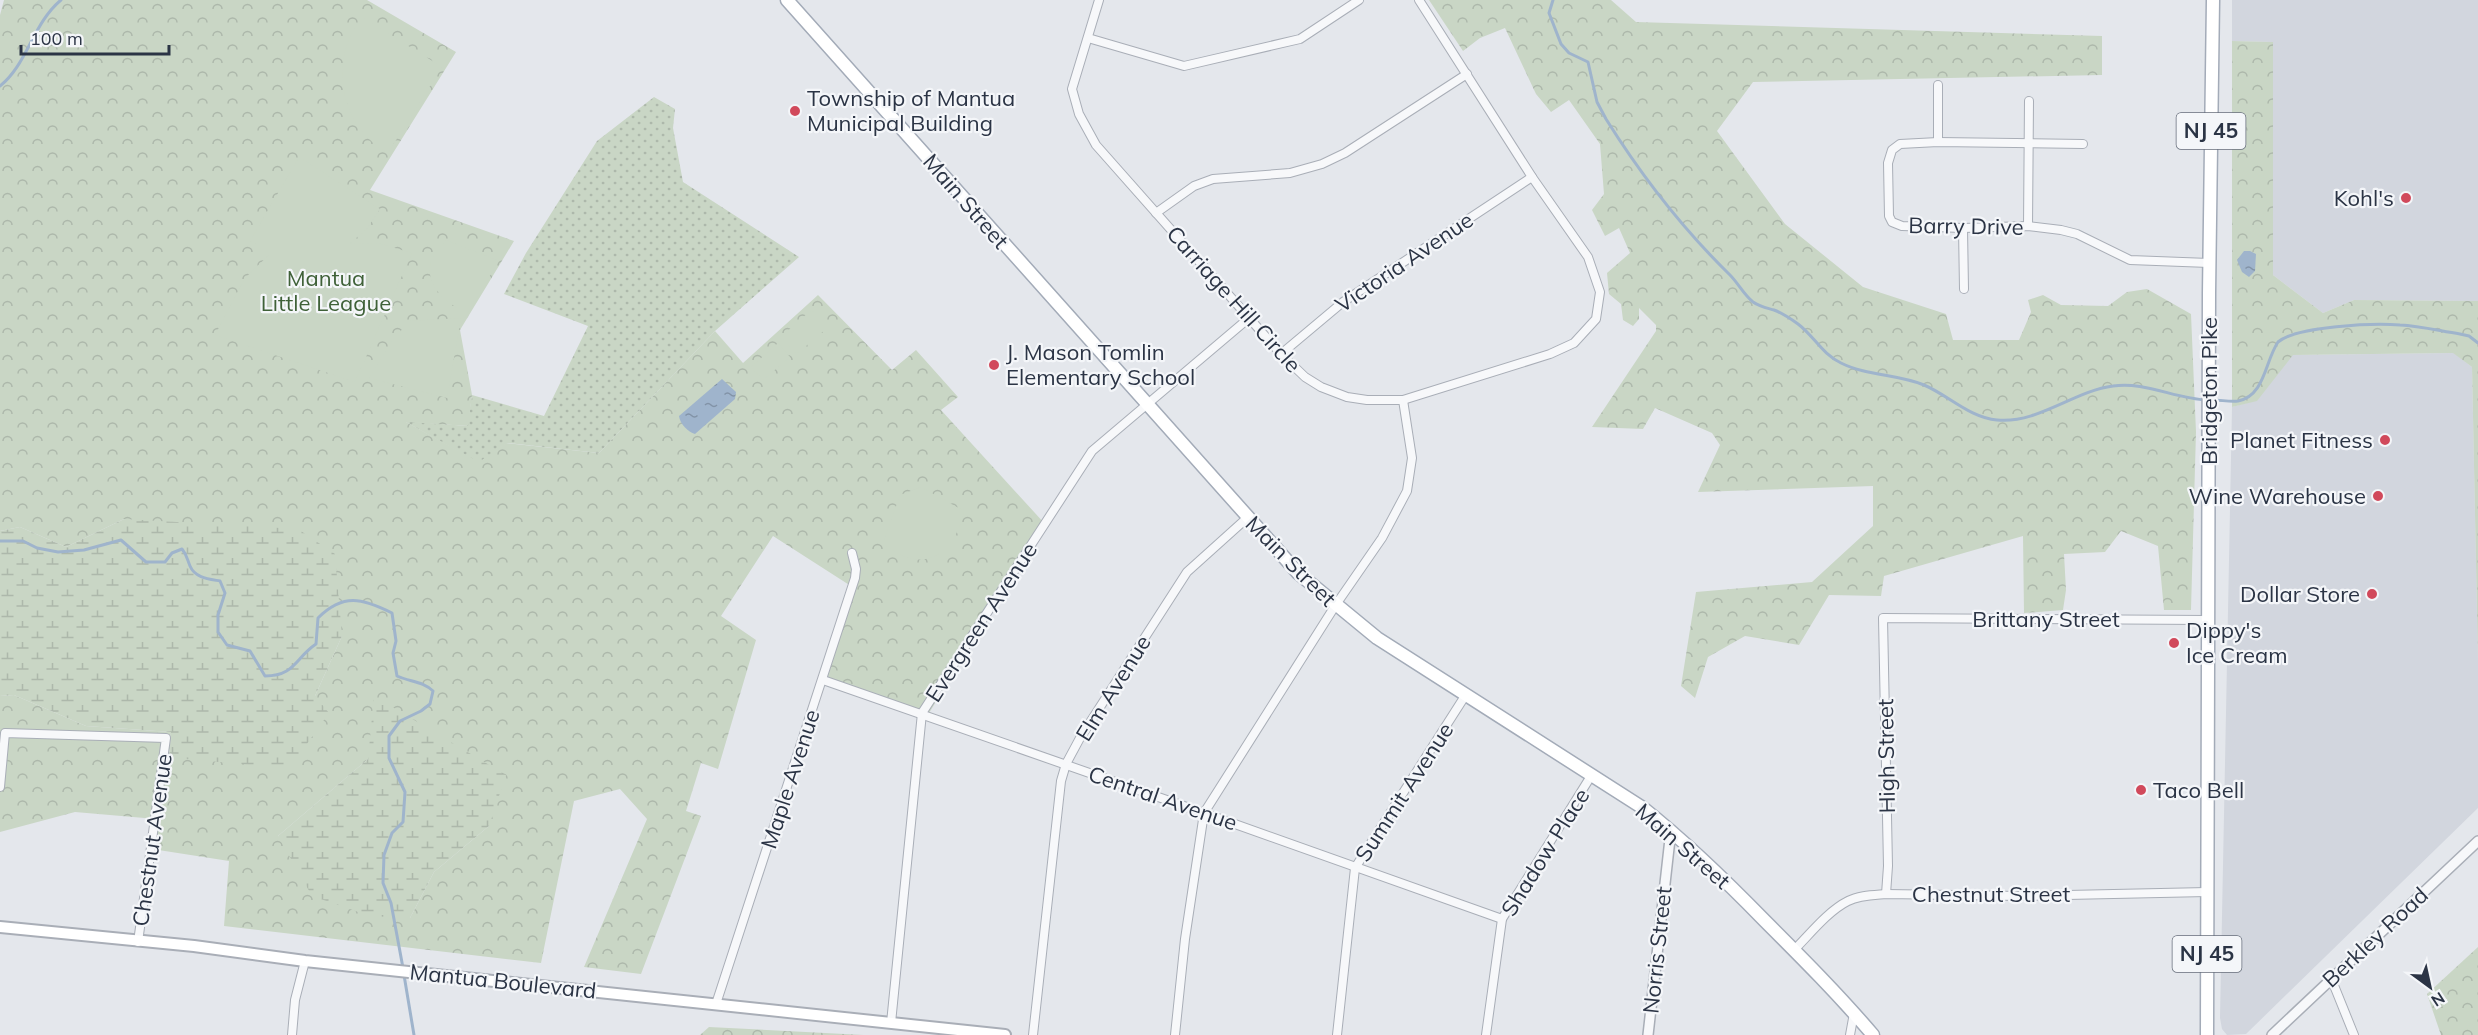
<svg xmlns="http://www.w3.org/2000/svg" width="2478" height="1035" font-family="Mulish,sans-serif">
	<defs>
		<pattern id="grass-dots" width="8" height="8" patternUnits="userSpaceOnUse" patternTransform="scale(1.5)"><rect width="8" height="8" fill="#c9d6c5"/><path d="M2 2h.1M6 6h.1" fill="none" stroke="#adb8ab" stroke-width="1.8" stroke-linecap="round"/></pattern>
		<pattern id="forest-crowns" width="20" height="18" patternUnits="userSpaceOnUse" patternTransform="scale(1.5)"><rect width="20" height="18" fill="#c9d6c5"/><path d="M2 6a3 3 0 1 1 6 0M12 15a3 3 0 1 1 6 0" fill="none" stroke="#adb8ab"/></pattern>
		<pattern id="wetland-marsh" width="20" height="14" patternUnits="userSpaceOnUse" patternTransform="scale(1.5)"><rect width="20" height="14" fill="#c9d6c5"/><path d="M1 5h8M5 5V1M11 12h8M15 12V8" fill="none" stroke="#adb8ab"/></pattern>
		<pattern id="water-ripples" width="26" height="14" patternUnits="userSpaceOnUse" patternTransform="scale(1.5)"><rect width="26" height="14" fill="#9fb4cc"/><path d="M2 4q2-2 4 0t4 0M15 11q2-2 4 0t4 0" fill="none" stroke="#8293a7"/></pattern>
	</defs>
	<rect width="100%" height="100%" fill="#e4e7ec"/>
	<!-- built -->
	<g fill="#d2d6de">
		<path d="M2232 0H2478V301L2354 300 2323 313 2273 275 2272 42 2232 41Z"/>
		<path d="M2454 353 2472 367 2478 662V808L2246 1034 2227 1035 2222 1029 2220 1018 2232 407 2257 400 2292 355Z"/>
	</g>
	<!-- grass -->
	<path fill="url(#grass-dots)" d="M654 97 675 109 673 128 683 182 799 257 715 331 599 453 507 443 479 463 404 421 467 426 472 395 544 416 588 326 504 294 526 253 597 141Z"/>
	<!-- forest -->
	<g fill="url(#forest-crowns)" fill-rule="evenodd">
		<path d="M4 0H367L456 52 370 190 514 241 460 330 472 395 468 426 406 422 479 462 506 443 599 453 715 331 743 363 818 295 892 370 916 350 958 397 941 410 1045 524 926 718 826 680 854 588 773 536 721 616 756 640 718 769 701 763 686 811 701 816 641 974 584 967 647 819 620 789 574 801 541 963 224 926 229 861 152 849 156 819 75 812 0 832V696L14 695 86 726 171 732 169 756 315 696 342 636 124 519 66 547 20 527 0 531V15ZM368 759 489 826 434 872 410 918 278 836Z"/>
		<path d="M1429 0H1611L1636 22 2102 36V75L1753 82 1717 131 1785 224 1863 287 1946 314 1953 340H2019L2031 312 2028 300 2043 295 2061 305 2108 306 2127 292 2147 289 2191 314 2196 432 2191 610H2164L2158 546 2121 531 2105 552 2064 554 2066 590 2063 610 2024 613 2023 536 1884 576 1881 596 1829 595 1799 645 1745 636 1708 657 1695 698 1681 686 1696 592 1812 582 1873 526V486L1698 492 1720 445 1712 433 1655 408 1643 429 1592 427 1656 331V325L1639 308V319L1633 326 1623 320 1621 304 1609 294 1607 273 1630 253 1619 228 1605 236 1592 210 1604 194 1600 144 1569 100 1551 112 1536 94 1505 28 1480 38 1463 51Z"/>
		<path d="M2232 41 2273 42V275L2323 313 2354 300 2478 301V662L2472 367 2453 353 2293 355 2257 401 2232 407Z"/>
		<path d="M2478 947V1035H2441L2427 994Z"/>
		<path d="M709 1027 864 1035H700Z"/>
	</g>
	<!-- wetland -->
	<g fill="url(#wetland-marsh)">
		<path d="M124 519 298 529 335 554 342 636 315 696 329 713 289 769 169 757 171 732 86 726 14 695 0 696V531L20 527 66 547Z"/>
		<path d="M374 696 506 775 489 826 434 872 410 918 370 916 312 896 278 836 368 759Z"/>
	</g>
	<!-- garden -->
	<g fill="#c9d6c5">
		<path d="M362 17 442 67 388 153C339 126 328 60 362 17Z"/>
		<path d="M299 157 380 209 366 230 350 243 381 244 412 253 355 382 215 335 245 278 272 252 250 241Z"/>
		<path d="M446 240 499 261 467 313C447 304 422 284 432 259 435 253 442 246 446 240Z"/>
		<path d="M810 311 814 312 826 325V329L799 352 795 353 783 339V335Z"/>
		<path d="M461 318 447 398 369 378 393 339 410 321Z"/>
		<path d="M778 343 790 357 763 380 751 367Z"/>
		<path d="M921 487 964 511C955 555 921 577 883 543L900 495Z"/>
	</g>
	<!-- water -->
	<g fill="url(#water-ripples)">
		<path d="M2244 251H2250L2256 254 2255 271 2249 277 2242 272 2237 260Z"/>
		<path d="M722 379 736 392 735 399 695 434C688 432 680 424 679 416Z"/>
	</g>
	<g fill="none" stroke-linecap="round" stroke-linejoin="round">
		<!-- stream -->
		<g stroke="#9fb4cc" stroke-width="3">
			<path d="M1553 0 1549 13 1561 44 1569 53 1588 62 1597 102 1606 119C1641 175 1683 229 1730 275 1738 283 1744 295 1753 302 1760 307 1767 308 1774 310 1782 313 1791 319 1798 324 1814 336 1822 354 1841 363 1867 376 1897 374 1924 385 1948 395 1970 418 1997 420 2038 424 2074 391 2113 386 2144 381 2176 399 2207 400"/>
			<path d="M0 86C27 65 33 23 61 0"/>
			<path d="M2213 400C2221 400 2230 402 2238 401 2265 396 2265 361 2278 342 2297 326 2374 323 2400 325 2420 326 2440 331 2460 334L2469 336 2478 343"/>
			<path d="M0 541H23L37 548 58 552 84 550 121 540 146 562H165L172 553 182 549C187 555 187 559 190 566 195 578 209 579 220 581L225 593 218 615V632L227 645 250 651 265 676C295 676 295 658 316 644L318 618C343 593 362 598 392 613L396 641 393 653 397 676C410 682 423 681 433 691L430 704 421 711 400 721 389 736V758L405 792 403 822 392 833 384 855 383 883 391 903 403 968"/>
			<path d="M404 975 414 1035"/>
		</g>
		<defs>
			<g id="minor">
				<path d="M1099 0 1072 89 1079 114 1096 145 1281 354 1305 377 1321 387 1347 397 1367 400H1403L1550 354 1574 343 1596 319 1600 292 1588 257 1532 177 1419 0"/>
				<path d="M1088 38 1184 66 1300 39 1359 0"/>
				<path d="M1938 142V85"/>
				<path d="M2083 144 1938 142 1900 144 1892 150 1888 163 1889 216 1892 222 1902 226 1963 228 2028 226 2061 230 2077 234 2130 260 2209 263"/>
				<path d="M1156 213 1194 186 1213 179 1290 173 1322 164 1345 153 1467 74"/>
				<path d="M2028 226 2029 101"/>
				<path d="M1963 228 1964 289"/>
				<path d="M1281 354 1343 302 1532 177"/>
				<path d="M823 680 1204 813 1502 919"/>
				<path d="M0 787 5 733 166 738 138 942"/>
				<path d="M1886 894 1888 866 1883 618 2208 620"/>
				<path d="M1794 950C1810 934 1828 911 1848 901 1859 895 1874 895 1886 894L2021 896 2207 892"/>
				<path d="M2331 978 2354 1035"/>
				<path d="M716 1004 855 578 856 569 852 553"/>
				<path d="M891 1023 922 713 1092 451 1249 318"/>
				<path d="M292 1035 295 1000 305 961"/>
				<path d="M1033 1035 1061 781 1066 764 1080 738 1187 572 1247 518"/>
				<path d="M1175 1035 1185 939 1204 813 1335 606 1382 538 1407 491 1412 458 1403 400"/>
				<path d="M1337 1035 1355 868 1465 696"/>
				<path d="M1486 1035 1502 919 1591 776"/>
				<path d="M1850 1035 1854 1013"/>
			</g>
			<g id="tertiary">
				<path d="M1648 1035 1671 830"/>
				<path d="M2272 1035 2478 841"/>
			</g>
			<path id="secondary" d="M0 927 194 946 305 961 1005 1035"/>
			<g id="primary">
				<path d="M787 0 1298 573 1377 638 1643 808C1687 843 1726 881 1765 921 1802 958 1839 995 1873 1035"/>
				<path d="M2207 1035 2209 293 2213 0"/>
			</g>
		</defs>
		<!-- minor casing -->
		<use href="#minor" stroke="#a9aeb7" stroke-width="10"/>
		<!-- tertiary casing -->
		<use href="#tertiary" stroke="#a9aeb7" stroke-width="12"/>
		<!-- secondary casing -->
		<use href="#secondary" stroke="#a9aeb7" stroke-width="14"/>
		<!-- primary casing -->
		<use href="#primary" stroke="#a3abb8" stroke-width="15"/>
		<!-- minor -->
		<use href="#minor" stroke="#f7f8fa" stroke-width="8"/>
		<!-- tertiary -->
		<use href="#tertiary" stroke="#f7f8fa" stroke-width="9"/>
		<!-- secondary -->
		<use href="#secondary" stroke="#fff" stroke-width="10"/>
		<!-- primary -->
		<use href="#primary" stroke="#fff" stroke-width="12"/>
	</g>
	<!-- markers -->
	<g fill="#d1495b" stroke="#f4f6f9" stroke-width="2">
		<circle cx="795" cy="111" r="6"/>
		<circle cx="2406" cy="198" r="6"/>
		<circle cx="994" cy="365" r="6"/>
		<circle cx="2385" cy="440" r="6"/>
		<circle cx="2378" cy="496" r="6"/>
		<circle cx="2372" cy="594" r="6"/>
		<circle cx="2174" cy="643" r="6"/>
		<circle cx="2141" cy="790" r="6"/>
	</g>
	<g text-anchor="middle" stroke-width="4.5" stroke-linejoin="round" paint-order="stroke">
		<!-- shield labels -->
		<g fill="#f4f6f9" stroke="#676e7b" stroke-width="1.5">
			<rect x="2176.5" y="113" width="69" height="36" rx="4.5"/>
			<rect x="2172.5" y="936" width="69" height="36" rx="4.5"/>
		</g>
		<g font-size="21" font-weight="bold" fill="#2b3445">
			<text x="2211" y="138">NJ 45</text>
			<text x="2207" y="961">NJ 45</text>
		</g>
		<!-- poi labels -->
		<g font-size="22" fill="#2b3445" stroke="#f4f6f9" text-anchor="start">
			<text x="807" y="106">Township of Mantua<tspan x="807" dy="25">Municipal Building</tspan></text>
			<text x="2394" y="206" text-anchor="end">Kohl's</text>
			<text x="1006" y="360">J. Mason Tomlin<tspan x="1006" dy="25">Elementary School</tspan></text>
			<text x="2373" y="448" text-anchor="end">Planet Fitness</text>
			<text x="2366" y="504" text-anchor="end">Wine Warehouse</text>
			<text x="2360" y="602" text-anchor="end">Dollar Store</text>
			<text x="2186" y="638">Dippy's<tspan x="2186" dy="25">Ice Cream</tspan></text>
			<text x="2153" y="798">Taco Bell</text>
		</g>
		<!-- street labels -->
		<g font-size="22" fill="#2b3445" stroke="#f4f6f9">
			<text transform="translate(966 201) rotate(49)" y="8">Main Street</text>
			<text transform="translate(1966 226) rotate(1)" y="8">Barry Drive</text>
			<text transform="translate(1404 262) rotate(-34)" y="8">Victoria Avenue</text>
			<text transform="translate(1234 299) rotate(48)" y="8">Carriage Hill Circle</text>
			<text transform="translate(2209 391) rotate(-90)" y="8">Bridgeton Pike</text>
			<text transform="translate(1291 561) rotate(45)" y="8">Main Street</text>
			<text x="2046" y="627">Brittany Street</text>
			<text transform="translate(981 622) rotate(-57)" y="8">Evergreen Avenue</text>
			<text transform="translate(1113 688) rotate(-58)" y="8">Elm Avenue</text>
			<text transform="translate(1886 756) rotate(-91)" y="8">High Street</text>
			<text transform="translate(790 779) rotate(-72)" y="8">Maple Avenue</text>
			<text transform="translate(1404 792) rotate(-57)" y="8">Summit Avenue</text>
			<text transform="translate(1163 798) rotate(19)" y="8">Central Avenue</text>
			<text transform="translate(152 840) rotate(-82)" y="8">Chestnut Avenue</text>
			<text transform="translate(1683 846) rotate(41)" y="8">Main Street</text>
			<text transform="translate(1545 852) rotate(-58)" y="8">Shadow Place</text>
			<text x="1991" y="902">Chestnut Street</text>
			<text transform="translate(2375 937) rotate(-43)" y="8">Berkley Road</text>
			<text transform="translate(1657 950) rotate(-84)" y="8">Norris Street</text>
			<text transform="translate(503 981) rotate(6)" y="8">Mantua Boulevard</text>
		</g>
		<!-- park labels -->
		<g font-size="22" fill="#3f6138" stroke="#f4f6f9">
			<text x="326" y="286">Mantua<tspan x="326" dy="25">Little League</tspan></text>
		</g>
	</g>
	<!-- north arrow -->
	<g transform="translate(2430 987) rotate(147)" stroke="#f4f6f9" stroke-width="4.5" paint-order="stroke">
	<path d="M0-4.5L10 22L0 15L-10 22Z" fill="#2b3445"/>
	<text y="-9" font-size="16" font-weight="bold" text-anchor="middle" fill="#2b3445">N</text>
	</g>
	<!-- scale -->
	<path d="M21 45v9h148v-9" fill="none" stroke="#2b3445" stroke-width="3"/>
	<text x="30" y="45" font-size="18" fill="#2b3445" stroke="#f4f6f9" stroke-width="4.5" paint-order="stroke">100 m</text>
</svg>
